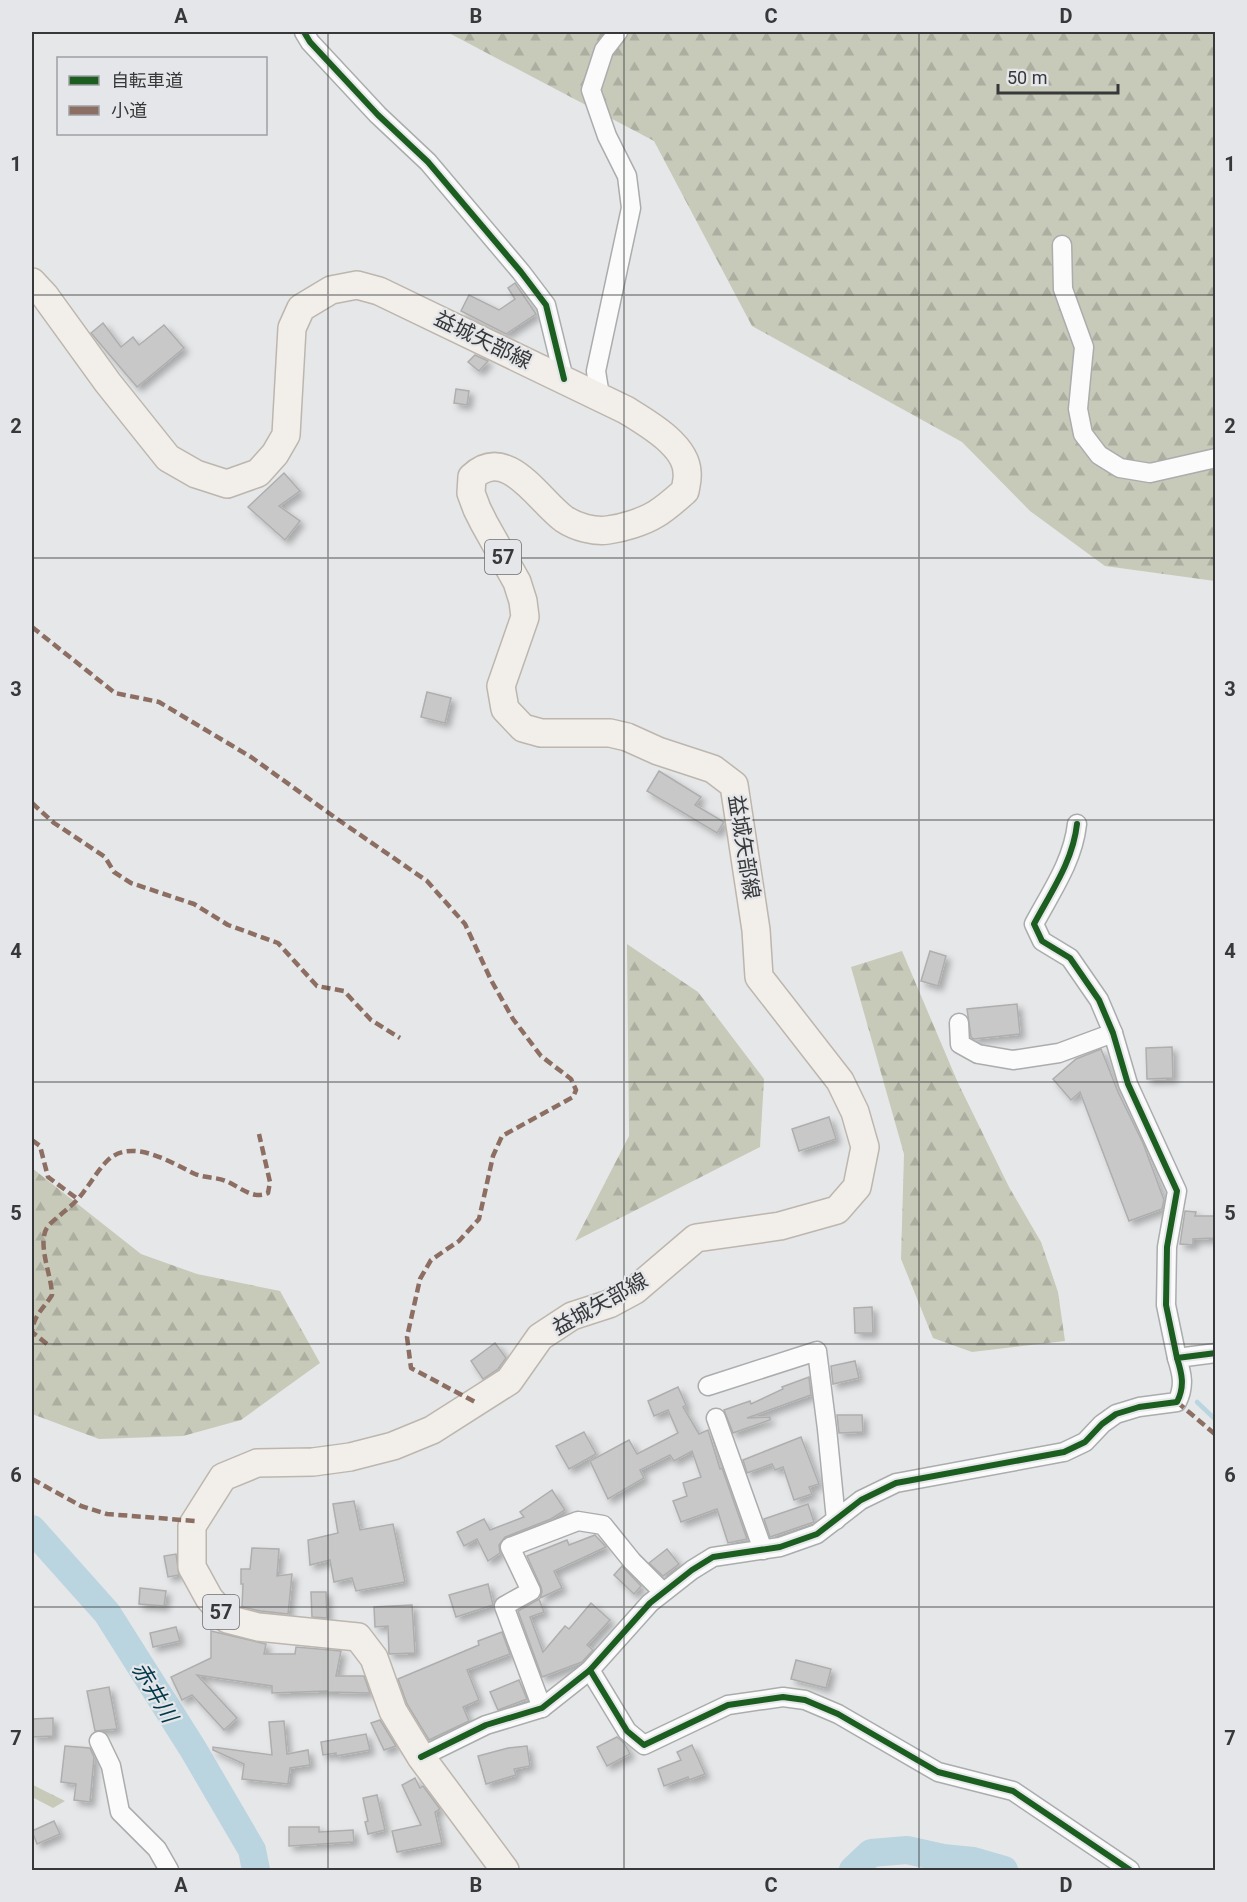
<svg xmlns="http://www.w3.org/2000/svg" width="1247" height="1902" font-family="Roboto,'Noto Sans JP',sans-serif">
	<defs>
		<pattern id="forest-firs" width="22" height="20" patternUnits="userSpaceOnUse" patternTransform="scale(1.5)"><rect width="22" height="20" fill="#c7cab9"/><path d="M5 1l3.5 6h-7zM16 11l3.5 6h-7z" fill="#acaea0"/></pattern>
		<filter id="shadow"><feDropShadow dx="4.5" dy="4.5" stdDeviation="3" flood-color="#0004"/></filter>
	</defs>
	<rect width="100%" height="100%" fill="#e6e7e8"/>
	<!-- forest -->
	<g fill="url(#forest-firs)">
		<path d="M447 32H1215V581L1105 566 1030 511 962 442 752 326 654 141Z"/>
		<path d="M627 944 698 992 764 1079 760 1147 575 1241 629 1136Z"/>
		<path d="M902 951 958 1083 1009 1187 1041 1242 1058 1292 1065 1341 972 1352 933 1338 901 1259 904 1154 851 967Z"/>
		<path d="M32 1168 141 1254 197 1274 280 1291 320 1363 241 1420 183 1436 99 1439 32 1414Z"/>
		<path d="M32 1784 33 1785 65 1801 53 1808 32 1797Z"/>
	</g>
	<g fill="none" stroke-linecap="round" stroke-linejoin="round">
		<!-- stream -->
		<path stroke="#bbd5e0" stroke-width="4.5" d="M1197 1402 1216 1420"/>
		<!-- river -->
		<g stroke="#bbd5e0" stroke-width="28">
			<path d="M32 1529 107 1613 193 1749 252 1850 256 1870"/>
			<path d="M853 1870 871 1853 907 1850 943 1858 973 1861 1004 1870"/>
		</g>
	</g>
	<!-- building -->
	<g fill="#c8c8c9" stroke="#aeaeaf" stroke-width="1.5" filter="url(#shadow)">
		<path d="M515 283 536 314 506 334 461 311 469 295 499 310 515 299 508 288Z"/>
		<path d="M103 323 121 347 133 337 139 345 164 325 184 348 137 387 91 333Z"/>
		<path d="M475 355 488 361 479 371 468 362Z"/>
		<path d="M456 389 469 391 467 405 454 403Z"/>
		<path d="M284 473 300 491 279 506 300 521 285 540 248 507Z"/>
		<path d="M427 692 451 698 445 723 421 717Z"/>
		<path d="M659 771 701 797 695 805 724 822 717 833 647 791Z"/>
		<path d="M930 951 946 956 938 986 921 981Z"/>
		<path d="M1017 1004 1020 1034 974 1039 971 1037 967 1009Z"/>
		<path d="M1172 1047 1173 1078 1147 1079 1146 1048Z"/>
		<path d="M1101 1049 1118 1092 1143 1143 1164 1200 1162 1209 1129 1221 1080 1092 1071 1100 1053 1079 1076 1059Z"/>
		<path d="M829 1117 836 1139 799 1151 792 1129Z"/>
		<path d="M1185 1211 1196 1212 1195 1216H1215V1238L1193 1239V1245L1180 1244Z"/>
		<path d="M872 1307 873 1333H855L854 1308Z"/>
		<path d="M495 1343 506 1358 498 1369 483 1379 471 1361Z"/>
		<path d="M855 1361 859 1378 833 1384 831 1366Z"/>
		<path d="M809 1377 811 1395 747 1418 770 1417V1420L733 1433 724 1410 750 1401 751 1404 783 1389 782 1387Z"/>
		<path d="M678 1387 686 1405 683 1407 699 1434 708 1430 720 1469 722 1468 747 1539 728 1543 717 1509 681 1522 673 1501 687 1496 683 1483 701 1477 692 1451 674 1461 670 1455 640 1470 644 1478 608 1499 590 1461 629 1440 637 1454 678 1433 668 1410 654 1416 648 1401Z"/>
		<path d="M837 1415H862L863 1432 839 1433Z"/>
		<path d="M584 1432 596 1454 569 1469 556 1446Z"/>
		<path d="M801 1437 819 1484 809 1487 812 1494 794 1500 783 1467 775 1470 772 1464 747 1473 743 1460Z"/>
		<path d="M552 1490 565 1510 551 1519 505 1537 499 1545 500 1553 488 1561 477 1539 464 1546 457 1532 484 1519 490 1530 524 1517 520 1512Z"/>
		<path d="M354 1501 360 1530 393 1524 405 1582 356 1591 352 1578 334 1582 330 1560 310 1565 308 1540 338 1533 333 1504Z"/>
		<path d="M808 1504 814 1522 770 1537 764 1519Z"/>
		<path d="M595 1535 606 1547 554 1571 562 1588 540 1598 542 1592 541 1587 527 1556 567 1540 569 1545Z"/>
		<path d="M252 1548 279 1549 277 1576 292 1574 288 1614 261 1611 242 1607 243 1584H241V1569H250Z"/>
		<path d="M667 1549 679 1564 663 1576 649 1563Z"/>
		<path d="M176 1554 179 1575 168 1577 164 1556Z"/>
		<path d="M622 1566 641 1586 634 1594 614 1575Z"/>
		<path d="M488 1584 493 1605 456 1617 449 1595Z"/>
		<path d="M140 1588 166 1591 164 1606 139 1604Z"/>
		<path d="M311 1592H326L327 1618 312 1617Z"/>
		<path d="M539 1599 544 1612 530 1617 543 1652 565 1626 569 1629 591 1603 610 1620 587 1645 593 1650 582 1662 542 1677 518 1611Z"/>
		<path d="M412 1605 415 1653 389 1654 388 1626 375 1627 374 1607Z"/>
		<path d="M176 1627 180 1641 153 1647 150 1633Z"/>
		<path d="M211 1631 266 1644 264 1654H295L296 1647 341 1651 336 1676H364L370 1693 327 1692V1691L272 1693V1686L197 1675 237 1718 224 1730 192 1695 182 1700 171 1677 211 1658Z"/>
		<path d="M502 1632 510 1654 467 1670 479 1700 463 1707 469 1721 429 1740 407 1704 398 1679 479 1645 478 1641Z"/>
		<path d="M796 1660 831 1669 826 1688 791 1679Z"/>
		<path d="M519 1680 527 1699 498 1710 490 1692Z"/>
		<path d="M109 1687 117 1729 95 1731 87 1691Z"/>
		<path d="M53 1718V1736L32 1737V1719Z"/>
		<path d="M380 1720 396 1746 384 1750 371 1723Z"/>
		<path d="M284 1721 287 1754 308 1750 310 1765 290 1768 288 1784 242 1779 244 1764 213 1750V1747L272 1755 269 1722Z"/>
		<path d="M366 1734 370 1750 336 1756V1753L323 1755 321 1742Z"/>
		<path d="M617 1737 624 1743 630 1754 607 1766 597 1747Z"/>
		<path d="M692 1745 705 1774 689 1780 688 1777 664 1786 658 1769 681 1760 677 1752Z"/>
		<path d="M65 1746 90 1748 94 1757 90 1802 74 1800 76 1784 61 1782Z"/>
		<path d="M527 1746 530 1766 514 1769 516 1775 486 1784 478 1756 508 1748Z"/>
		<path d="M415 1778 420 1788 423 1786 440 1809 435 1812 442 1843 397 1852 392 1831 421 1825 402 1785Z"/>
		<path d="M377 1795 385 1830 368 1834 365 1822 368 1821 363 1798Z"/>
		<path d="M54 1821 60 1834 37 1844 32 1831Z"/>
		<path d="M289 1827H319V1832L353 1830 354 1842 289 1846Z"/>
	</g>
	<g fill="none" stroke-linecap="round" stroke-linejoin="round">
		<defs>
			<g id="street">
				<path d="M304 32 310 42 378 115 428 162 521 272 546 305 564 379"/>
				<path d="M1062 245 1063 289 1084 347 1078 409 1083 434 1099 455 1120 468 1150 473 1216 458"/>
				<path d="M600 396 596 371 631 208 627 176 607 136 591 90 604 50 618 32"/>
				<path d="M1077 824C1073 861 1051 892 1034 924L1042 941 1070 958 1099 1000 1113 1033 1128 1084 1177 1191 1167 1247 1166 1305 1177 1358"/>
				<path d="M959 1023 960 1044 978 1054 1013 1060 1059 1053 1113 1033"/>
				<path d="M708 1386 817 1351 827 1429 836 1520"/>
				<path d="M716 1418 763 1550"/>
				<path d="M590 1670 627 1731 644 1745 728 1705 783 1697 805 1700 838 1714 938 1772 1013 1791 1130 1870"/>
				<path d="M542 1708 504 1606 531 1591 510 1547 578 1521 603 1525 632 1561 663 1592"/>
				<path d="M99 1741 111 1766 120 1812 157 1849 169 1870"/>
				<path d="M421 1757 486 1725 542 1708 590 1670 650 1603 692 1570 713 1557 780 1547 817 1534 861 1500 896 1483 1064 1452 1085 1442 1102 1424 1116 1414 1139 1407 1177 1402C1185 1386 1182 1374 1177 1358L1216 1353"/>
			</g>
			<path id="primary" d="M32 282 45 296 108 383 168 458 196 474 227 484 258 473 275 454 286 435 292 328 301 308 331 290 357 285 379 291 626 410C647 423 686 445 687 472 688 478 686 485 685 491 676 499 666 508 656 514 643 522 623 528 608 530 594 532 576 527 564 519 538 500 507 444 472 477L471 493 477 509 484 523 517 582 523 601 525 617 501 686 505 709 523 728 541 733H610L627 737 658 751 713 769 734 785 756 930 759 977 840 1081 855 1112 865 1147 857 1187 837 1210 780 1226 696 1238 635 1290 609 1304 572 1316 540 1337 509 1381 432 1430 393 1446 350 1457 313 1462 257 1463 223 1477 192 1526V1567L209 1598 227 1619 258 1627 358 1637 374 1658 393 1711 421 1757 505 1870"/>
		</defs>
		<!-- street casing -->
		<use href="#street" stroke="#abacad" stroke-width="21"/>
		<!-- primary casing -->
		<use href="#primary" stroke="#bdb6ae" stroke-width="30"/>
		<!-- street -->
		<use href="#street" stroke="#fbfbfc" stroke-width="18"/>
		<!-- primary -->
		<use href="#primary" stroke="#f2eeea" stroke-width="27"/>
		<!-- quiet -->
		<g stroke="#8d6e63" stroke-width="4.5" stroke-dasharray="9 4.5" stroke-linecap="butt">
			<path d="M32 627 115 693 159 702 251 757 340 821 427 881 465 924 491 980 513 1019 541 1056 571 1079 576 1090 573 1097 502 1136 493 1156 479 1219 459 1241 431 1260 420 1279 407 1337 411 1368 475 1402"/>
			<path d="M32 803 54 823 105 857 114 872 131 883 194 904 228 925 278 943 317 986 344 991 371 1020 400 1038"/>
			<path d="M32 1140 40 1146 48 1177 79 1200"/>
			<path d="M47 1344 32 1332C33 1316 44 1308 52 1295 52 1276 35 1240 49 1225 61 1213 75 1205 85 1190 92 1181 98 1170 107 1161 131 1137 170 1162 195 1174 205 1178 216 1177 226 1181 240 1187 253 1200 268 1193L270 1182 259 1134"/>
			<path d="M1177 1402 1216 1435"/>
			<path d="M32 1479 81 1506 107 1514 195 1521"/>
		</g>
		<defs>
			<g id="cycleway">
				<path d="M304 32 310 42 378 115 428 162 521 272 546 305 564 379"/>
				<path d="M1077 824C1073 861 1051 892 1034 924L1042 941 1070 958 1099 1000 1113 1033 1128 1084 1177 1191 1167 1247 1166 1305 1177 1358"/>
				<path d="M590 1670 627 1731 644 1745 728 1705 783 1697 805 1700 838 1714 938 1772 1013 1791 1130 1870"/>
				<path d="M421 1757 486 1725 542 1708 590 1670 650 1603 692 1570 713 1557 780 1547 817 1534 861 1500 896 1483 1064 1452 1085 1442 1102 1424 1116 1414 1139 1407 1177 1402C1185 1386 1182 1374 1177 1358L1216 1353"/>
			</g>
		</defs>
		<!-- cycleway casing -->
		<use href="#cycleway" stroke="#e5e6e9" stroke-width="10"/>
		<!-- cycleway -->
		<use href="#cycleway" stroke="#1b5e20" stroke-width="6"/>
	</g>
	<!-- grid -->
	<path fill="none" stroke="#373839" stroke-width="1.5" stroke-opacity="0.55" d="M328 32V1870M624 32V1870M919 32V1870M32 295H1216M32 558H1216M32 820H1216M32 1082H1216M32 1344H1216M32 1607H1216"/>
	<g text-anchor="middle" stroke-width="4.5" stroke-linejoin="round" paint-order="stroke">
		<!-- shield labels -->
		<g fill="#e5e6e9" stroke="#6b6c6e" stroke-width="1.5">
			<rect x="485" y="540" width="36" height="34" rx="4.5"/>
			<rect x="203" y="1595" width="36" height="34" rx="4.5"/>
		</g>
		<g font-size="20" font-weight="bold" fill="#373839">
			<text x="503" y="564">57</text>
			<text x="221" y="1619">57</text>
		</g>
		<!-- street labels -->
		<g font-size="21" fill="#373839" stroke="#e5e6e9">
			<text transform="translate(483 340) rotate(26)" y="7">益城矢部線</text>
			<text transform="translate(744 847) rotate(81)" y="7">益城矢部線</text>
			<text transform="translate(600 1304) rotate(-29)" y="7">益城矢部線</text>
		</g>
		<!-- water labels -->
		<g font-size="22" font-style="italic" fill="#023849" stroke="#e5e6e9">
			<text transform="translate(155 1692) rotate(59)" y="8">赤井川</text>
		</g>
	</g>
	<!-- border -->
	<rect width="1247" height="1902" fill="none" stroke="#e5e6e9" stroke-width="66"/>
	<!-- legend -->
	<rect x="57" y="57" width="210" height="78" fill="#e5e6e9" stroke="#9fa0a3" stroke-width="1.5"/>
	<rect x="69" y="76" width="30" height="9" fill="#1b5e20" stroke="#9fa0a3" stroke-width="1.5"/>
	<text x="111" y="87" font-size="18" fill="#373839">自転車道</text>
	<rect x="69" y="106" width="30" height="9" fill="#8d6e63" stroke="#9fa0a3" stroke-width="1.5"/>
	<text x="111" y="117" font-size="18" fill="#373839">小道</text>
	<!-- scale -->
	<path d="M998 84v9h120v-9" fill="none" stroke="#373839" stroke-width="3"/>
	<text x="1007" y="84" font-size="18" fill="#373839" stroke="#e5e6e9" stroke-width="4.5" paint-order="stroke">50 m</text>
	<rect x="33" y="33" width="1181" height="1836" fill="none" stroke="#373839" stroke-width="2"/>
	<g font-size="20" text-anchor="middle" font-weight="bold" fill="#373839">
		<text x="181" y="23">A</text>
		<text x="476" y="23">B</text>
		<text x="771" y="23">C</text>
		<text x="1066" y="23">D</text>
		<text x="16" y="171">1</text>
		<text x="1230" y="171">1</text>
		<text x="16" y="433">2</text>
		<text x="1230" y="433">2</text>
		<text x="16" y="696">3</text>
		<text x="1230" y="696">3</text>
		<text x="16" y="958">4</text>
		<text x="1230" y="958">4</text>
		<text x="16" y="1220">5</text>
		<text x="1230" y="1220">5</text>
		<text x="16" y="1482">6</text>
		<text x="1230" y="1482">6</text>
		<text x="16" y="1745">7</text>
		<text x="1230" y="1745">7</text>
		<text x="181" y="1892">A</text>
		<text x="476" y="1892">B</text>
		<text x="771" y="1892">C</text>
		<text x="1066" y="1892">D</text>
	</g>
</svg>
